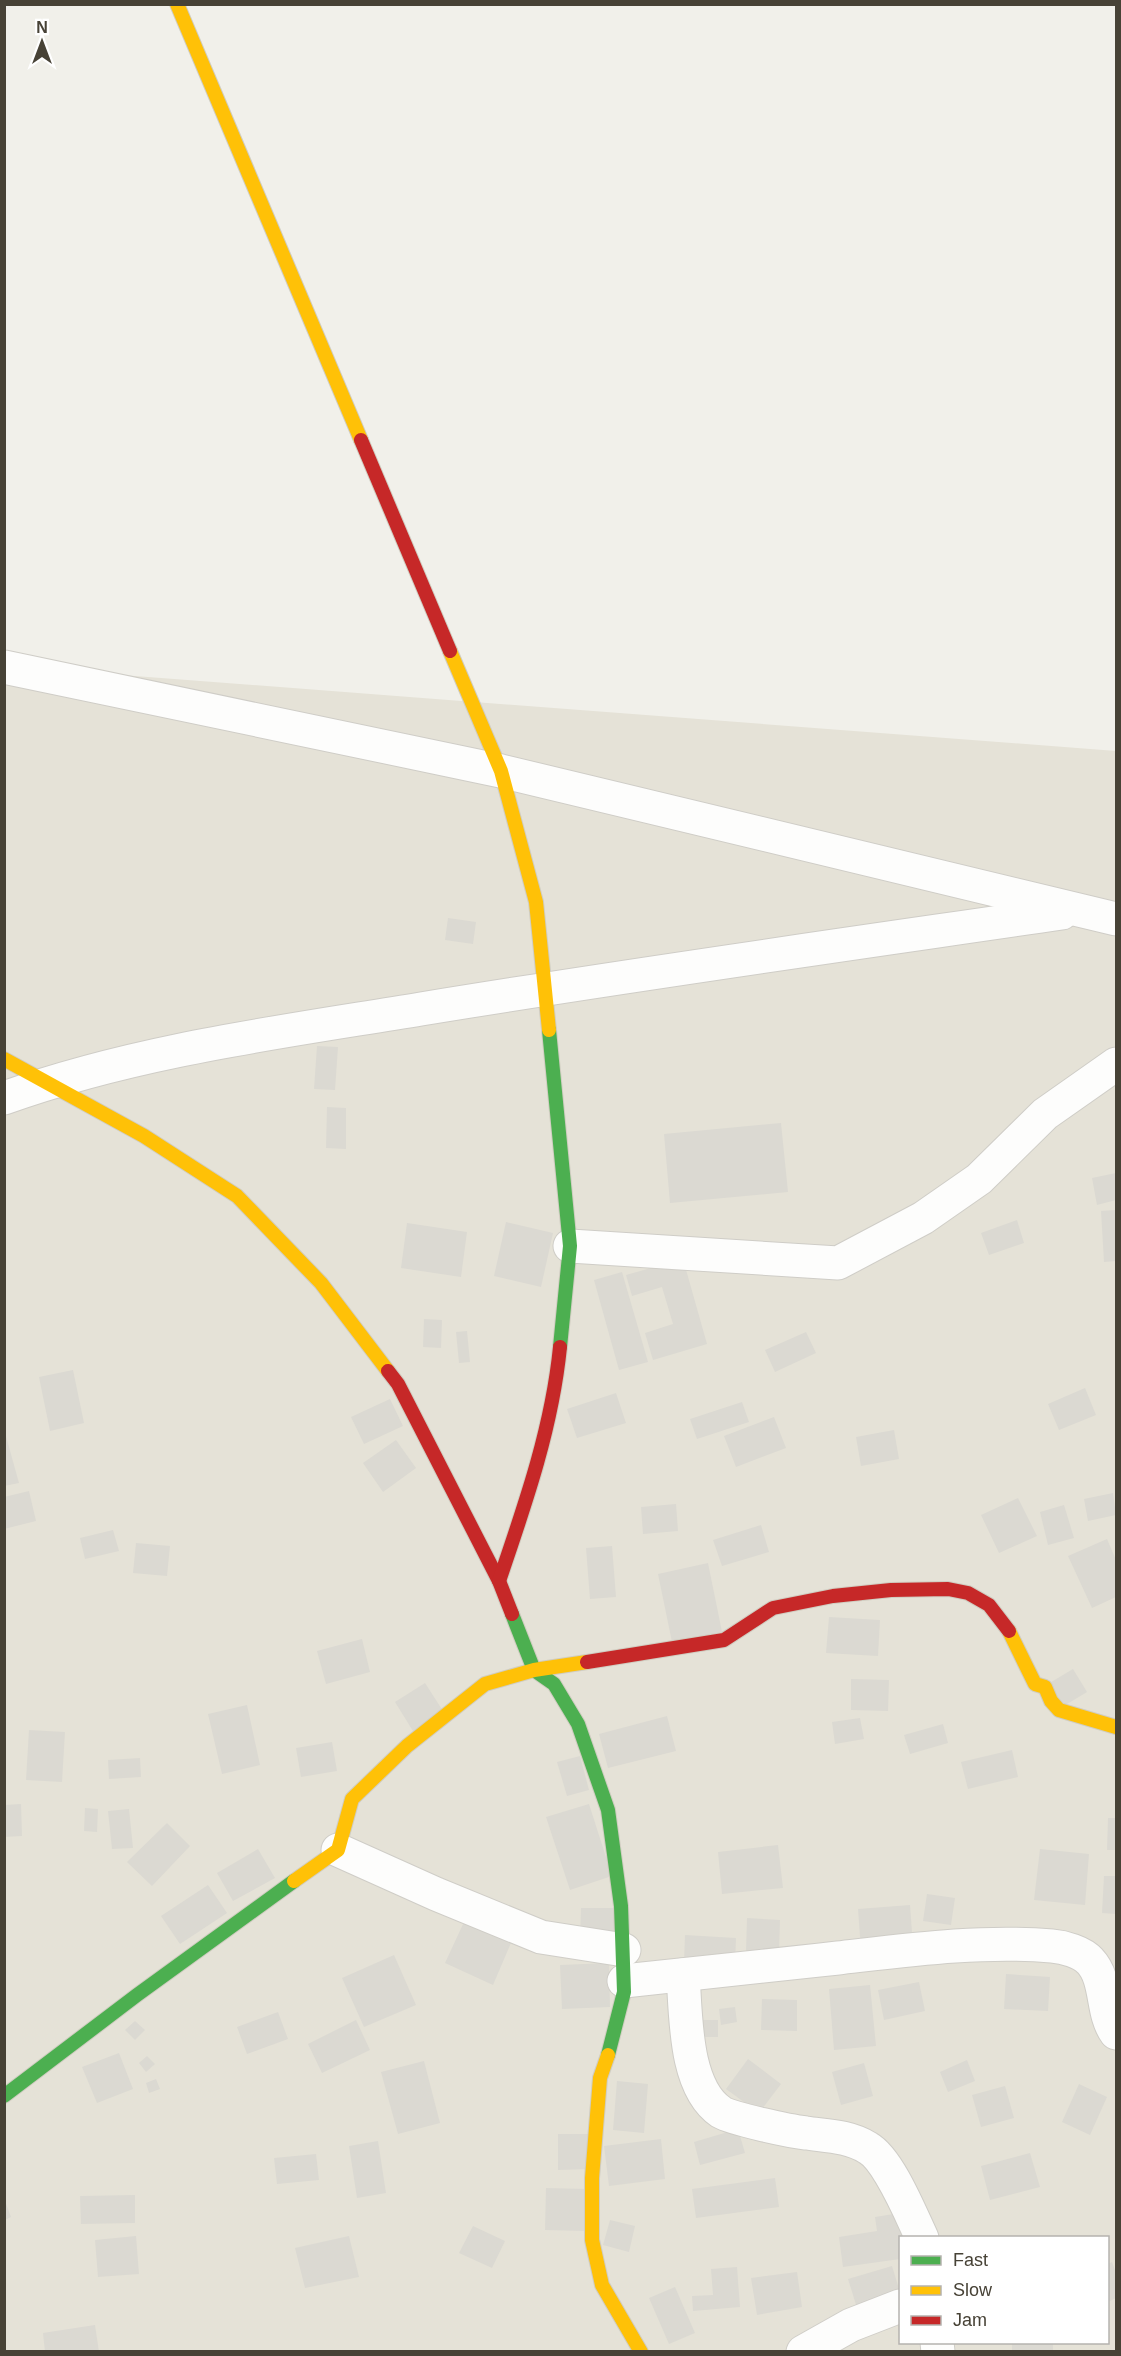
<svg xmlns="http://www.w3.org/2000/svg" width="1121" height="2356" font-family="Arial,sans-serif">
	<rect width="100%" height="100%" fill="#f1f0ea"/>
	<!-- residential -->
	<path fill="#e5e2d7" fill-rule="evenodd" d="M4 666 1116 751V2351H5ZM900 2238H1108V2342H900Z"/>
	<!-- building -->
	<g fill="#dbd9d2">
		<path d="M448 918 476 922 473 944 445 940Z"/>
		<path d="M317 1046 338 1047 335 1090 314 1089Z"/>
		<path d="M327 1107 346 1108V1149L326 1148Z"/>
		<path d="M781 1123 788 1192 670 1203 664 1134Z"/>
		<path d="M1116 1173V1200L1097 1205 1092 1178Z"/>
		<path d="M1116 1210V1261L1104 1262 1101 1211Z"/>
		<path d="M1017 1220 1024 1243 989 1255 981 1233Z"/>
		<path d="M506 1222 553 1233 541 1287 494 1276Z"/>
		<path d="M407 1223 467 1232 461 1277 401 1268Z"/>
		<path d="M683 1259 707 1344 653 1360 645 1333 673 1324 662 1287 632 1296 626 1275Z"/>
		<path d="M622 1272 648 1362 619 1370 594 1280Z"/>
		<path d="M424 1319 442 1320 441 1348 423 1347Z"/>
		<path d="M467 1331 470 1362 459 1363 456 1332Z"/>
		<path d="M806 1332 816 1353 775 1372 765 1350Z"/>
		<path d="M73 1370 84 1423 50 1431 39 1377Z"/>
		<path d="M1085 1388 1096 1415 1059 1430 1048 1404Z"/>
		<path d="M616 1393 626 1423 577 1438 567 1409Z"/>
		<path d="M390 1399 403 1426 364 1444 351 1417Z"/>
		<path d="M742 1402 749 1422 697 1439 690 1419Z"/>
		<path d="M774 1417 786 1448 736 1467 724 1436Z"/>
		<path d="M4 1429 19 1483 4 1486Z"/>
		<path d="M894 1430 899 1459 861 1466 856 1437Z"/>
		<path d="M396 1440 416 1468 383 1492 363 1463Z"/>
		<path d="M29 1491 36 1521 4 1529V1497Z"/>
		<path d="M1113 1493 1116 1515 1088 1521 1084 1499Z"/>
		<path d="M1018 1498 1037 1536 999 1553 981 1515Z"/>
		<path d="M676 1504 678 1531 643 1534 641 1507Z"/>
		<path d="M1064 1505 1074 1538 1048 1545 1040 1512Z"/>
		<path d="M761 1525 769 1552 722 1566 713 1540Z"/>
		<path d="M113 1530 119 1551 85 1559 80 1538Z"/>
		<path d="M1107 1539 1116 1560V1597L1092 1608 1068 1556Z"/>
		<path d="M136 1543 170 1546 167 1576 133 1573Z"/>
		<path d="M612 1546 616 1597 590 1599 586 1548Z"/>
		<path d="M708 1563 722 1632 672 1642 658 1574Z"/>
		<path d="M829 1617 880 1620 878 1656 826 1653Z"/>
		<path d="M362 1639 370 1672 326 1684 317 1651Z"/>
		<path d="M1073 1669 1087 1692 1062 1707 1048 1684Z"/>
		<path d="M851 1679 889 1680 888 1711 851 1710Z"/>
		<path d="M425 1683 443 1711 413 1731 395 1702Z"/>
		<path d="M247 1705 260 1765 222 1774 208 1714Z"/>
		<path d="M667 1716 676 1751 608 1768 599 1734Z"/>
		<path d="M860 1718 864 1739 835 1744 832 1722Z"/>
		<path d="M943 1724 948 1743 910 1754 904 1735Z"/>
		<path d="M29 1730 65 1732 62 1782 26 1780Z"/>
		<path d="M332 1742 337 1771 301 1777 296 1748Z"/>
		<path d="M1012 1750 1018 1777 968 1789 961 1762Z"/>
		<path d="M580 1756 589 1790 567 1796 557 1762Z"/>
		<path d="M140 1758 141 1777 109 1779 108 1760Z"/>
		<path d="M21 1804 22 1836 4 1837V1805Z"/>
		<path d="M589 1804 612 1876 570 1890 546 1817Z"/>
		<path d="M85 1808 98 1809 97 1832 84 1831Z"/>
		<path d="M129 1809 133 1848 112 1849 108 1811Z"/>
		<path d="M1108 1818H1116V1850H1107Z"/>
		<path d="M167 1823 190 1846 152 1886 127 1862Z"/>
		<path d="M778 1845 783 1888 722 1894 718 1852Z"/>
		<path d="M258 1849 275 1878 233 1901 217 1873Z"/>
		<path d="M1040 1849 1089 1854 1085 1905 1034 1900Z"/>
		<path d="M1104 1876H1116V1914L1102 1913Z"/>
		<path d="M208 1885 227 1913 180 1944 161 1916Z"/>
		<path d="M927 1894 955 1898 951 1925 923 1921Z"/>
		<path d="M910 1905 913 1946 861 1950 858 1909Z"/>
		<path d="M581 1908H616L615 1940H580Z"/>
		<path d="M747 1918 780 1920 779 1953 746 1952Z"/>
		<path d="M464 1922 511 1943 493 1985 445 1963Z"/>
		<path d="M685 1935 736 1938 735 1965 684 1962Z"/>
		<path d="M394 1955 416 2005 364 2027 342 1978Z"/>
		<path d="M609 1963 610 2007 562 2009 560 1965Z"/>
		<path d="M1006 1974 1050 1977 1048 2011 1004 2009Z"/>
		<path d="M919 1982 925 2011 884 2020 878 1990Z"/>
		<path d="M870 1985 876 2046 834 2050 829 1989Z"/>
		<path d="M762 1999 797 2000V2031L761 2030Z"/>
		<path d="M735 2007 737 2022 721 2025 719 2009Z"/>
		<path d="M278 2012 288 2039 247 2054 237 2027Z"/>
		<path d="M356 2020 370 2050 322 2073 308 2044Z"/>
		<rect x="700" y="2020" width="18" height="17"/>
		<path d="M135 2021 145 2030 135 2040 125 2030Z"/>
		<path d="M119 2053 133 2089 97 2103 82 2067Z"/>
		<path d="M147 2056 155 2064 146 2072 139 2063Z"/>
		<path d="M748 2059 781 2084 759 2113 726 2089Z"/>
		<path d="M967 2060 975 2081 948 2092 940 2072Z"/>
		<path d="M424 2061 440 2123 398 2134 381 2072Z"/>
		<path d="M864 2063 873 2096 841 2105 832 2072Z"/>
		<path d="M156 2079 160 2089 149 2093 146 2083Z"/>
		<path d="M617 2081 648 2084 644 2133 613 2130Z"/>
		<path d="M1079 2084 1107 2097 1090 2135 1062 2122Z"/>
		<path d="M1005 2086 1014 2118 981 2127 972 2095Z"/>
		<path d="M738 2129 745 2153 700 2165 694 2142Z"/>
		<path d="M558 2134H589V2169L558 2170Z"/>
		<path d="M661 2139 665 2179 609 2186 604 2146Z"/>
		<path d="M378 2141 386 2193 357 2198 349 2146Z"/>
		<path d="M1030 2153 1040 2187 990 2200 981 2166Z"/>
		<path d="M316 2154 319 2180 277 2184 274 2158Z"/>
		<path d="M775 2178 779 2207 696 2218 692 2189Z"/>
		<path d="M546 2188 587 2189 586 2231 545 2230Z"/>
		<path d="M135 2195V2223L81 2224 80 2196Z"/>
		<path d="M5 2201 11 2217 5 2220Z"/>
		<path d="M906 2212 910 2238H900V2259L843 2267 839 2237 877 2231 875 2217Z"/>
		<path d="M610 2220 635 2226 629 2252 603 2245Z"/>
		<path d="M473 2226 505 2241 492 2268 459 2253Z"/>
		<path d="M136 2236 139 2274 98 2277 95 2240Z"/>
		<path d="M349 2236 359 2277 305 2288 295 2248Z"/>
		<path d="M1112 2262 1116 2273V2298L1108 2302V2264Z"/>
		<path d="M892 2266 900 2292 858 2311 848 2279Z"/>
		<path d="M737 2267 740 2307 693 2311 692 2296 713 2295 711 2269Z"/>
		<path d="M797 2272 802 2307 757 2315 751 2278Z"/>
		<path d="M675 2287 695 2333 669 2344 649 2298Z"/>
		<path d="M95 2325 99 2352H45L43 2333Z"/>
		<rect x="1012" y="2342" width="41" height="10"/>
	</g>
	<g fill="none" stroke-linecap="round" stroke-linejoin="round">
		<defs>
			<g id="street">
				<path d="M4 667 501 771 1116 919"/>
				<path d="M4 1098C138 1050 281 1032 421 1009 634 974 849 944 1062 913"/>
				<path d="M570 1246 838 1263 923 1218 979 1179 1045 1114 1116 1064"/>
				<path d="M338 1850 436 1894 541 1937 624 1950"/>
				<path d="M683 1975C686 2015 684 2087 721 2112 733 2119 789 2131 806 2133 827 2136 849 2136 868 2148 889 2160 911 2215 922 2238"/>
				<path d="M624 1981C696 1973 767 1966 838 1958 908 1950 981 1940 1052 1946 1064 1947 1082 1952 1090 1961 1108 1980 1101 2013 1116 2033"/>
				<path d="M937 2342 938 2352"/>
				<path d="M803 2352 851 2325 900 2306"/>
			</g>
			<g id="fast">
				<path d="M549 1030 570 1246 560 1347"/>
				<path d="M512 1614 534 1670 554 1684 578 1724 608 1810 621 1906 624 1992 608 2055"/>
				<path d="M4 2096 137 1995 294 1881"/>
			</g>
			<g id="slow">
				<path d="M177 4 361 440"/>
				<path d="M450 651 501 771 536 902 549 1030"/>
				<path d="M4 1059 144 1136 237 1196 321 1283 388 1371"/>
				<path d="M1009 1631 1035 1684 1045 1687 1051 1701 1059 1710 1116 1727"/>
				<path d="M294 1881 338 1850 352 1799 407 1746 485 1684 534 1670 587 1662"/>
				<path d="M608 2055 600 2078 592 2178V2240L602 2285 641 2352"/>
			</g>
			<g id="jam">
				<path d="M361 440 450 651"/>
				<path d="M388 1371 398 1384 499 1581 512 1614"/>
				<path d="M499 1581C525 1505 552 1428 560 1347"/>
				<path d="M587 1662 724 1640 773 1608 833 1596 891 1590 948 1589 968 1593 989 1605 1009 1631"/>
			</g>
		</defs>
		<!-- street casing -->
		<use href="#street" stroke="#cfcdc7" stroke-width="35"/>
		<!-- fast casing -->
		<use href="#fast" stroke="#d0cdc1" stroke-width="16"/>
		<!-- slow casing -->
		<use href="#slow" stroke="#d0cdc1" stroke-width="16"/>
		<!-- jam casing -->
		<use href="#jam" stroke="#d0cdc1" stroke-width="16"/>
		<!-- street -->
		<use href="#street" stroke="#fdfdfc" stroke-width="33"/>
		<!-- fast -->
		<use href="#fast" stroke="#4caf50" stroke-width="14"/>
		<!-- slow -->
		<use href="#slow" stroke="#ffc107" stroke-width="14"/>
		<!-- jam -->
		<use href="#jam" stroke="#c62828" stroke-width="14"/>
	</g>
	<!-- border -->
	<rect width="1121" height="2356" fill="none" stroke="#474236" stroke-width="12"/>
	<!-- legend -->
	<rect x="899" y="2236" width="210" height="108" fill="#ffffff" stroke="#b5b3af" stroke-width="1.5"/>
	<rect x="911" y="2256" width="30" height="9" fill="#4caf50" stroke="#b5b3af" stroke-width="1.5"/>
	<text x="953" y="2266" font-size="18" fill="#474236">Fast</text>
	<rect x="911" y="2286" width="30" height="9" fill="#ffc107" stroke="#b5b3af" stroke-width="1.5"/>
	<text x="953" y="2296" font-size="18" fill="#474236">Slow</text>
	<rect x="911" y="2316" width="30" height="9" fill="#c62828" stroke="#b5b3af" stroke-width="1.5"/>
	<text x="953" y="2326" font-size="18" fill="#474236">Jam</text>
	<!-- north arrow -->
	<g transform="translate(42 42)" stroke="#ffffff" stroke-width="4.5" paint-order="stroke">
	<path d="M0-4.5L10 22L0 15L-10 22Z" fill="#474236"/>
	<text y="-9" font-size="16" font-weight="bold" text-anchor="middle" fill="#474236">N</text>
	</g>
</svg>
